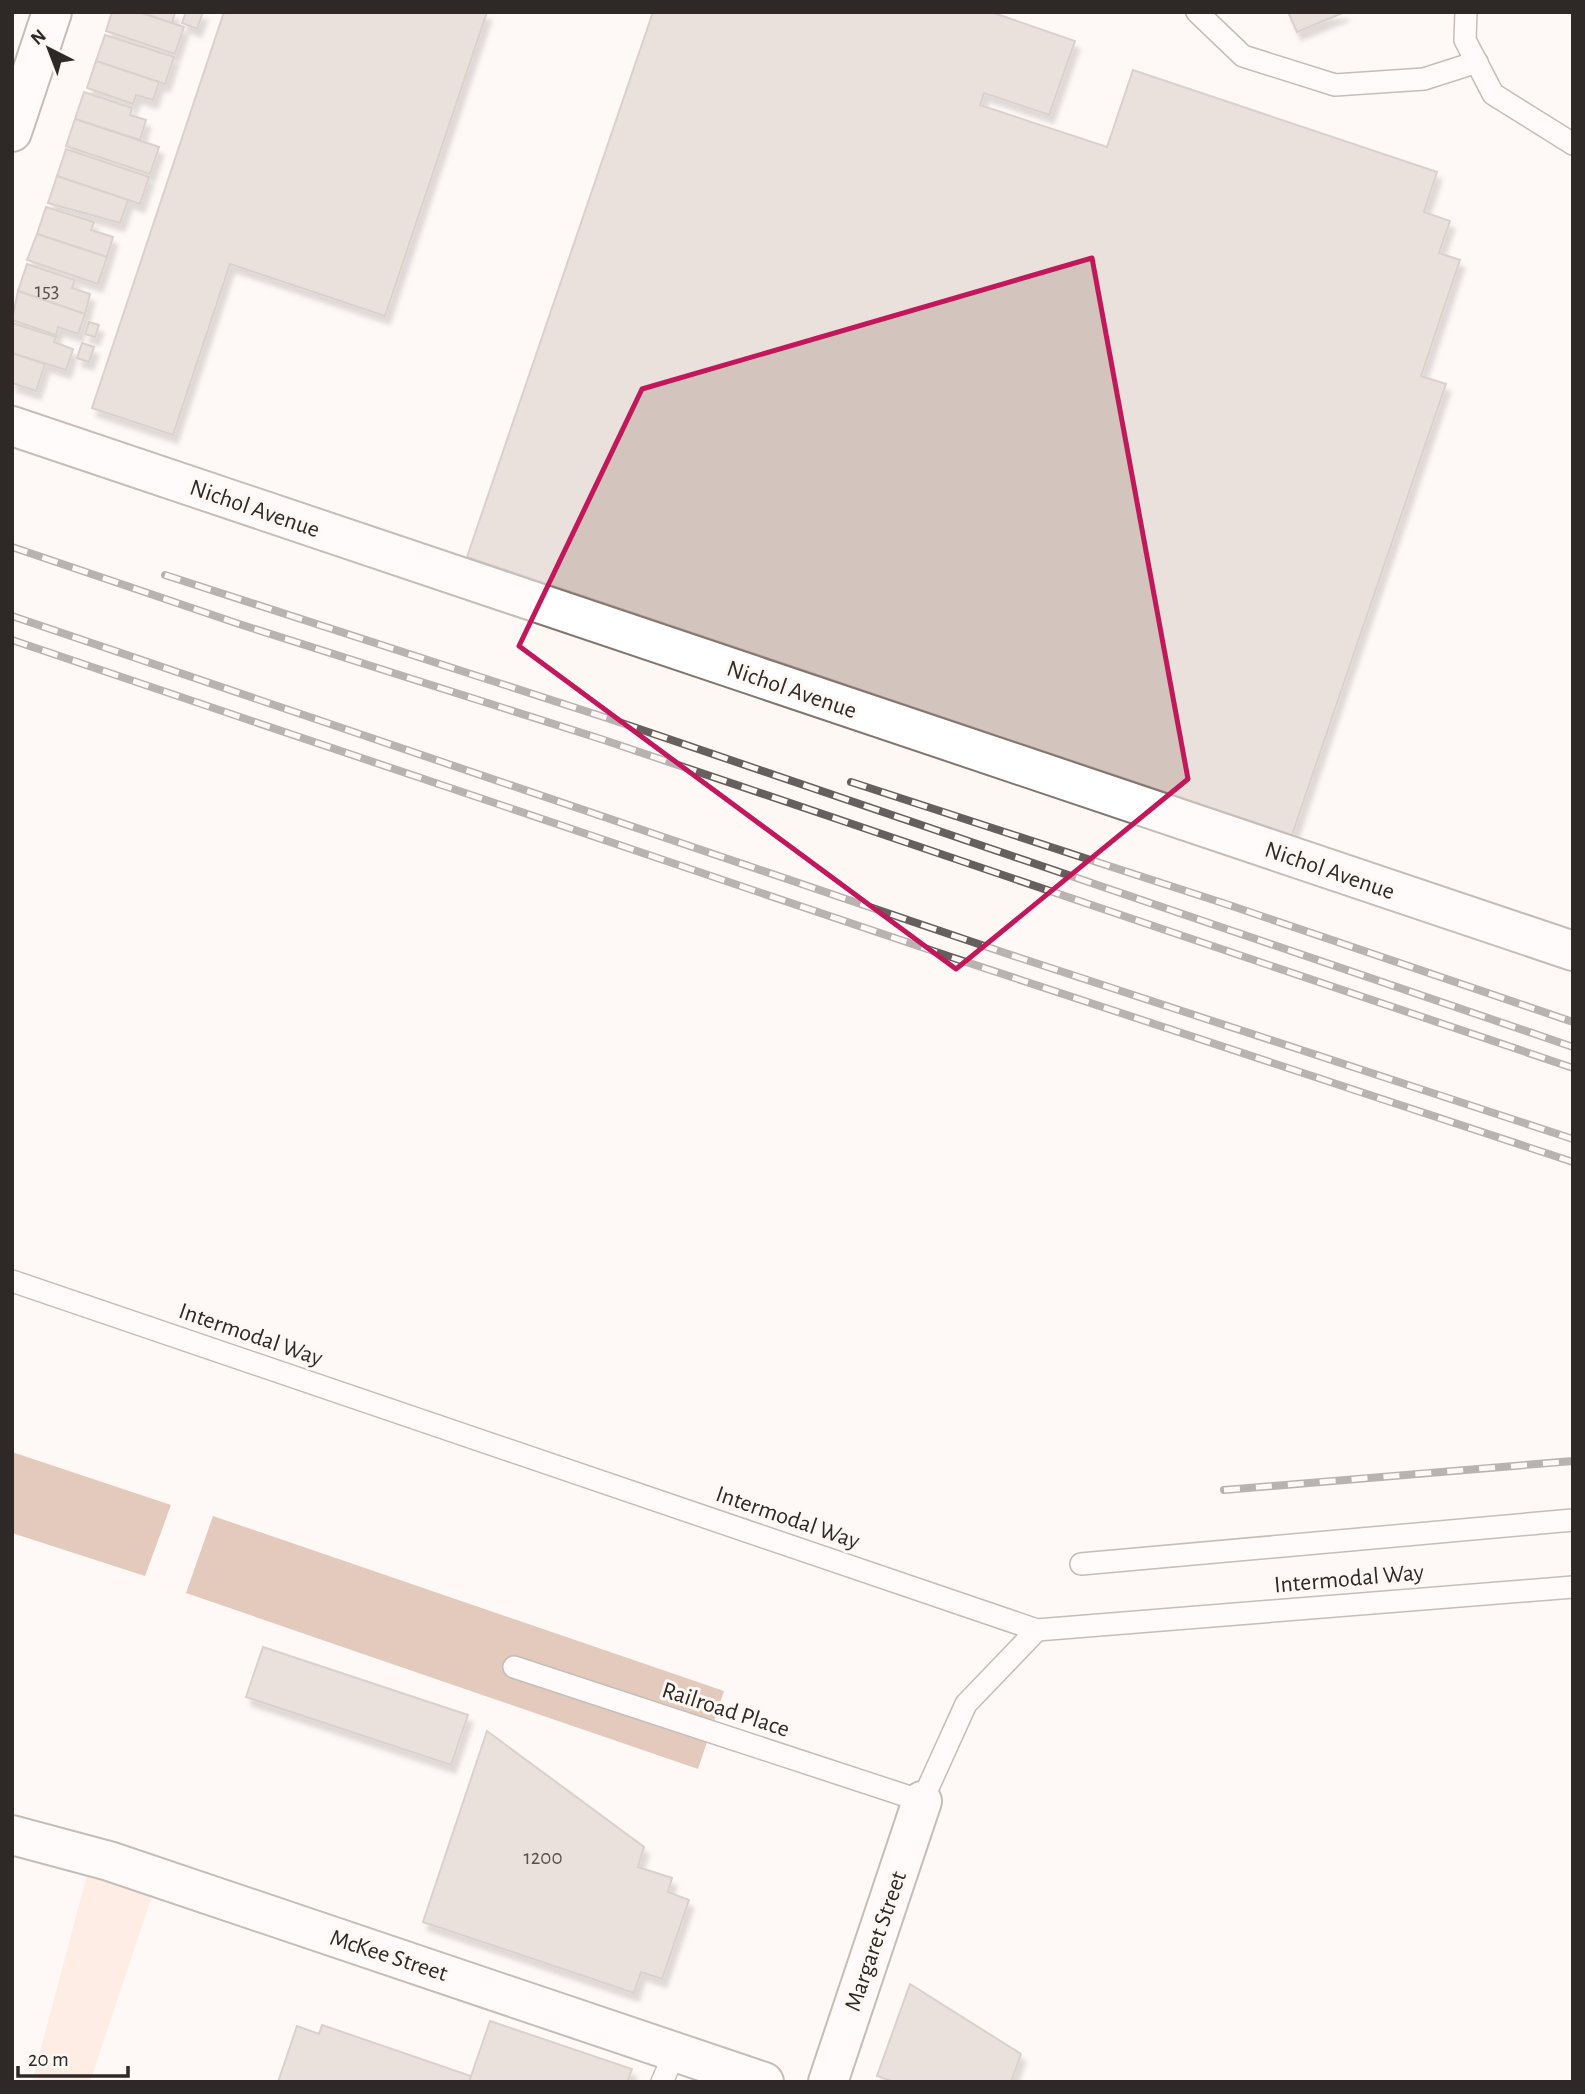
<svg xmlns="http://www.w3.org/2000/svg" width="1585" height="2094" font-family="'Alegreya Sans',sans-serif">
	<defs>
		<filter id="shadow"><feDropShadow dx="4.5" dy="8" stdDeviation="2" flood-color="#0004"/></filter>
	</defs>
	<rect width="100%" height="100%" fill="#fef8f5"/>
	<!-- green -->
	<path fill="#fddfcf" d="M90 1864 155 1887 90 2082H32Z"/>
	<!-- water -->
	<g fill="#c59276">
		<path d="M12 1452 171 1505 145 1576 12 1533Z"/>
		<path d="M213 1516 724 1691 698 1769 186 1593Z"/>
	</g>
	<!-- building -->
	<g fill="#d3c4bd" stroke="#b0a29b" stroke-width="2" filter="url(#shadow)">
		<path d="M112 12H139L184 27 175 54 106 31Z"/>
		<path d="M139 12H175L172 23Z"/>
		<path d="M186 12H203L197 29 182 23Z"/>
		<path d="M224 12H487L385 316 230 264 173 435 92 408Z"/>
		<path d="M653 12H991L1075 41 1049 115 984 93 980 105 1107 147 1133 70 1437 172 1424 212 1450 221 1439 253 1460 260 1421 376 1446 384 1292 835 467 557Z"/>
		<path d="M1288 12H1345L1297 32Z"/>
		<path d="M105 35 174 57 165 84 96 61Z"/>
		<path d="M96 61 159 82 153 100 136 95 133 104 87 88Z"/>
		<path d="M84 92 132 108 130 115 146 120 140 140 75 119Z"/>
		<path d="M75 119 159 147 150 174 66 146Z"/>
		<path d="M66 149 149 177 140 204 57 176Z"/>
		<path d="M57 176 128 200 120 223 48 203Z"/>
		<path d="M46 207 94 222 91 230 113 237 107 257 37 234Z"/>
		<path d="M37 234 107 257 98 284 27 260Z"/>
		<path d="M27 264 75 280 72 288 90 294 85 314 18 291Z"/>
		<path d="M18 291 85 314 78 334 58 327 56 335 12 320Z"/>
		<path d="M89 322 99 325 95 337 85 334Z"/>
		<path d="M12 323 56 337 54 342 73 349 66 370 12 353Z"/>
		<path d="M82 343 94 347 89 362 77 358Z"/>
		<path d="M12 353 45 364 36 391 12 383Z"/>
		<path d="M263 1647 468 1715 451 1765 246 1697Z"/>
		<path d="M487 1731 644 1847 638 1867 672 1878 668 1892 689 1900 662 1979 641 1972 634 1993 423 1922Z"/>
		<path d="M910 1984 1021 2054 1011 2082H894L877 2076Z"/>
		<path d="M490 2021 632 2069 627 2082H469Z"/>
		<path d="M322 2025 471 2076 469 2082H278L297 2026 319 2034Z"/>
	</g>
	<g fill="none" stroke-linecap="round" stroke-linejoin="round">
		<defs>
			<g id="service">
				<path d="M1197 12 1243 56 1335 85 1424 79 1477 62"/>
				<path d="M1466 12 1465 40 1493 94 1573 144"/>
				<path d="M12 1281 1037 1630 1573 1587"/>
				<path d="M1081 1564 1573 1520"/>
				<path d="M514 1667 922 1801 966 1704 1037 1630"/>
				<path d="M662 2082 675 2052"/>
			</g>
			<g id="minor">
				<path d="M12 132 52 12"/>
				<path d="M12 426 1573 951"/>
				<path d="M12 1835 109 1861 764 2082"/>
				<path d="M828 2082 922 1801"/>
			</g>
		</defs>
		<!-- service casing -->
		<use href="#service" stroke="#83766f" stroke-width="24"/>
		<!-- minor casing -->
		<use href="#minor" stroke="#83766f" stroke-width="42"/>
		<!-- service -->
		<use href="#service" stroke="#fff" stroke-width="21"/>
		<!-- minor -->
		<use href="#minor" stroke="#fff" stroke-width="38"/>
		<defs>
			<g id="rail">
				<path d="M12 547 239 624 601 739 1573 1068"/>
				<path d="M165 575 610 719 1573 1047"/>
				<path d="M12 616 1008 954 1573 1139"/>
				<path d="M12 640 951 957 1573 1162"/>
				<path d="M851 782 1229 905 1573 1022"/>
				<path d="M1224 1490 1573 1461"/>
			</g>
		</defs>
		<!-- rail casing -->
		<use href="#rail" stroke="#65605d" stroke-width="8"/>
		<!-- rail -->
		<use href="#rail" stroke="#fef8f5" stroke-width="5" stroke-dasharray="16" stroke-linecap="butt"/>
	</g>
	<!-- marked area -->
	<path d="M0 0H1585V2094H0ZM1092 258 1188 779 956 969 519 646 642 389Z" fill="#fef8f5" fill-opacity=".55" fill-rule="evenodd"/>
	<path fill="none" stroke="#c2185b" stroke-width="5" stroke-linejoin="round" d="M1092 258 1188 779 956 969 519 646 642 389Z"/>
	<g text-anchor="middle" stroke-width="6" stroke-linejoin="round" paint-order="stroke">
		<!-- number labels -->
		<g font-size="21" fill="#57504c">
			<text x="47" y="297">153</text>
			<text x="543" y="1864">1200</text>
		</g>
		<!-- street labels -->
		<g font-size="24" fill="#2e2926" stroke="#fef8f5">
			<text transform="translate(255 508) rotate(19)" y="8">Nichol Avenue</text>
			<text transform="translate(792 689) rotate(19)" y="8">Nichol Avenue</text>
			<text transform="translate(1330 870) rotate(19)" y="8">Nichol Avenue</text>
			<text transform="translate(251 1334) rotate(19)" y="8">Intermodal Way</text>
			<text transform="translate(788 1517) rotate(19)" y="8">Intermodal Way</text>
			<text transform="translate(1349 1578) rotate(-5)" y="8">Intermodal Way</text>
			<text transform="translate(726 1709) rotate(18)" y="8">Railroad Place</text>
			<text transform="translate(875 1941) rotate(-71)" y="8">Margaret Street</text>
			<text transform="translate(389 1955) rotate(18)" y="8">McKee Street</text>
		</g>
	</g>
	<!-- border -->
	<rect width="1585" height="2094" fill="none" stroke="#2e2926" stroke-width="28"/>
	<!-- north arrow -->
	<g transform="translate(49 49) rotate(318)" stroke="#fef8f5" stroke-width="5" paint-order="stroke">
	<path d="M0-5L12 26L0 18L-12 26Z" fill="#2e2926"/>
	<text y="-10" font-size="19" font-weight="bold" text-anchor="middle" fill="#2e2926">N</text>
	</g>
	<!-- scale -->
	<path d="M18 2066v10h110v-10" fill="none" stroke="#2e2926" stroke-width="3.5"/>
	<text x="28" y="2066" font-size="21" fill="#2e2926" stroke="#fef8f5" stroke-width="5" paint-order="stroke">20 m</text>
</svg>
